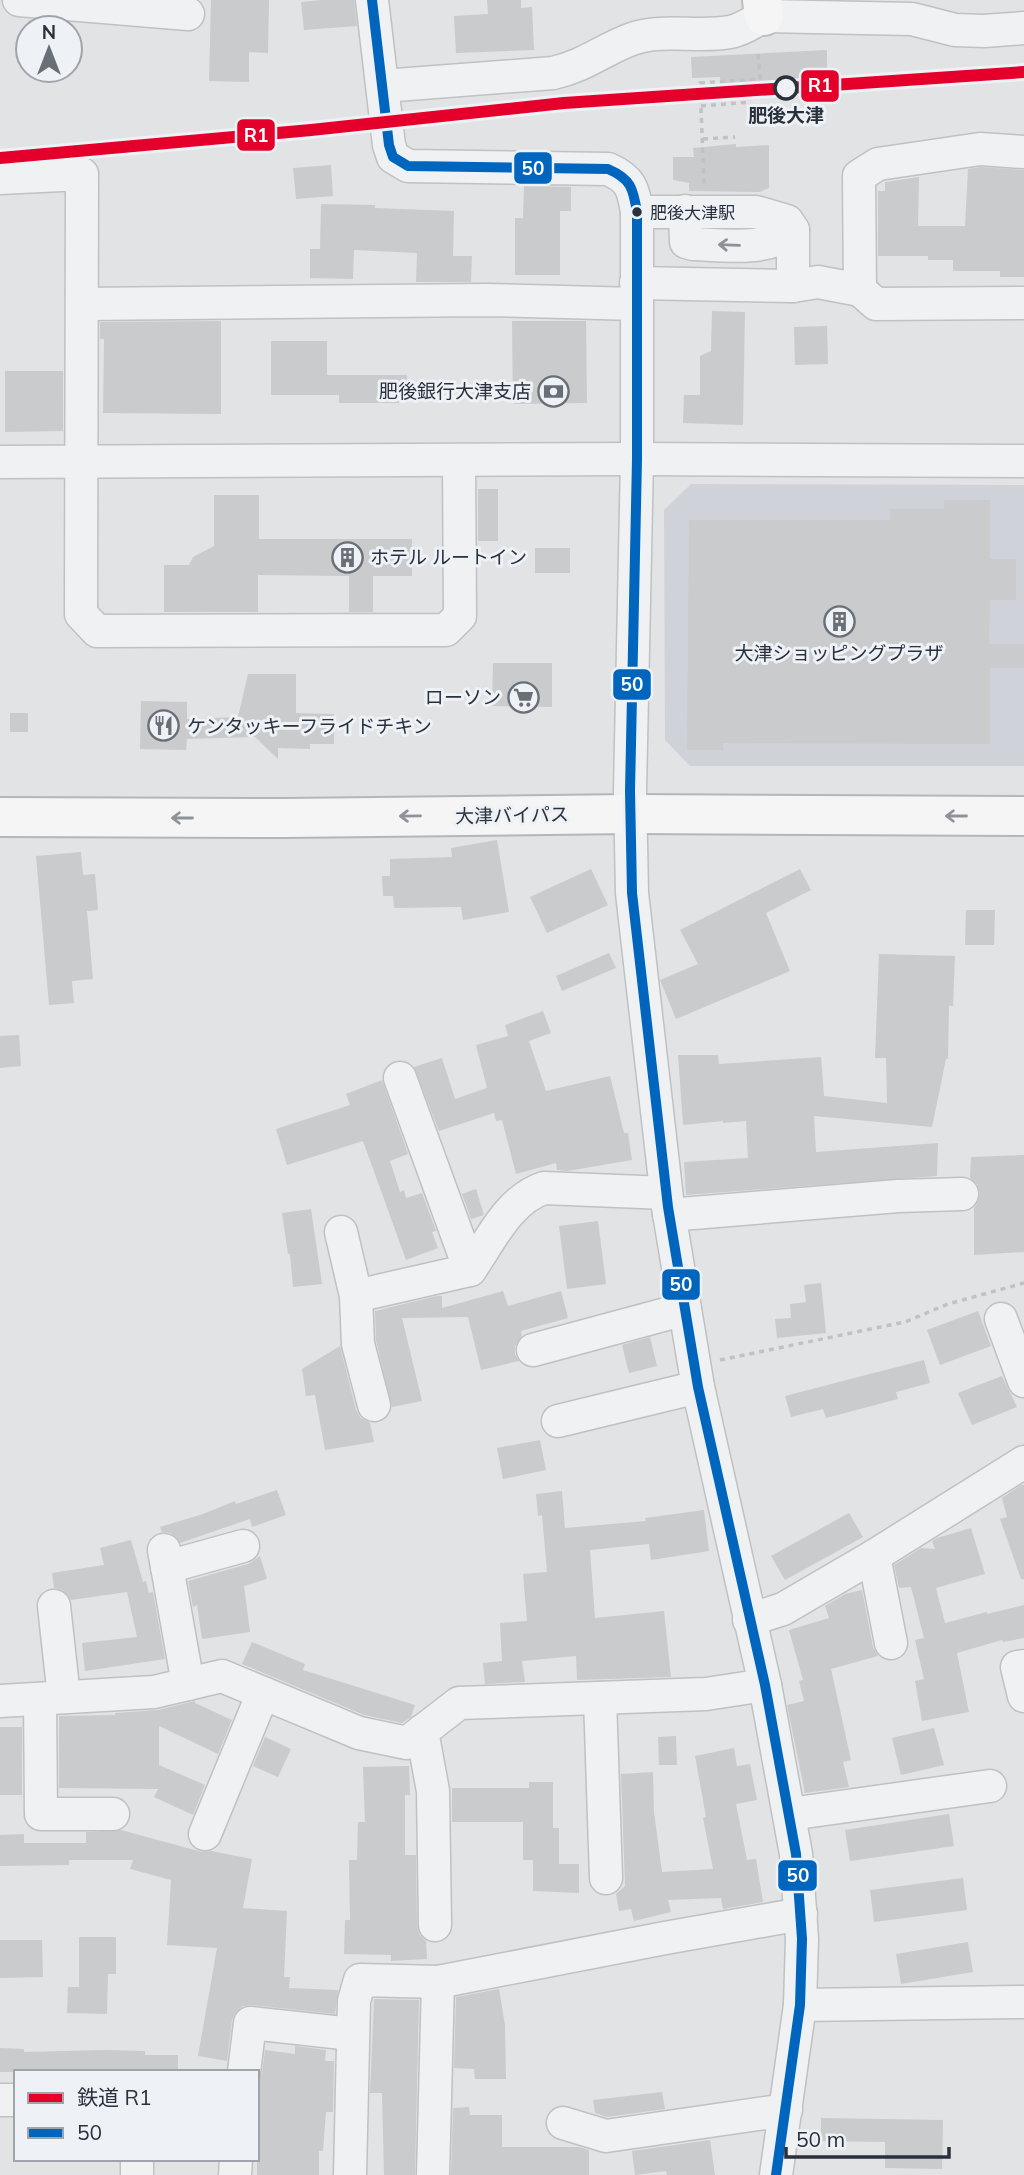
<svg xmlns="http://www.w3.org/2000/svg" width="1024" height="2175" font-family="Mulish,'Noto Sans JP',sans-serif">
	<rect width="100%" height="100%" fill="#e1e3e5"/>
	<!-- built -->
	<path fill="#cfd2d8" d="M691 484 1024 485V766H690L665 740 664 510Z"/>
	<!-- building -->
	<g fill="#c9cbcd">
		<path d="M211 0H269L268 53 249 52V82L209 81Z"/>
		<path d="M322 0H354L357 26 304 30 301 2Z"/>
		<path d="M487 0H521V8L532 7 534 50 456 53 454 16 488 14Z"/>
		<path d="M827 50V69H806L807 81 721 85 720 77 692 78 691 57Z"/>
		<path d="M736 144V147L769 145V188L760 192 689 191V183L673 180V157H694L693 148Z"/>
		<path d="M331 165 333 196 296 199 293 168Z"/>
		<path d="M981 167 1024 170V277H1000V271H953V260H928V256H878V191H885V182L919 177 918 226H965L968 169Z"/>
		<path d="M524 186 571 187V211H560V275H515V218H523Z"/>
		<path d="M321 204 375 205V208L454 211 453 256H472L471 282H416L417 253 354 250 353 279 310 278V249H320Z"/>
		<path d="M712 311 745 312 743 425 683 423 684 395H700V356L711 351Z"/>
		<path d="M221 321V414L103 413 104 339H100V322Z"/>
		<path d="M512 321H586L587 403 513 404Z"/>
		<path d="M827 326 828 364 795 365 794 327Z"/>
		<path d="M271 341H327V375H407V403H339V395H271Z"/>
		<path d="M5 371H63V431L5 432Z"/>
		<rect x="478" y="489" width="20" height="52"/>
		<path d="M214 495H259V539H412V576H373V612H349V576L258 575V612H164V565H189L193 557 214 546Z"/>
		<path d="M944 500H990V559H1016V600H990L989 644H1024V668H990V744L723 743V750H687L689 520H890V509H944Z"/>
		<rect x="535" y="548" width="35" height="25"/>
		<path d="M493 663H552V707L492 706Z"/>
		<path d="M248 674H296V713L334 714V744H310V749L278 748V759L255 737 187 739 186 750 140 749 141 701 187 702V719L238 717Z"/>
		<rect x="10" y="713" width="18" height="19"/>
		<path d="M497 840 509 912 463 920 461 907 394 908 393 896H383L382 876H390V859L452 857 451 848Z"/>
		<path d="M81 852 83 875 95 874 98 910 87 911 93 979 72 981 74 1003 49 1005 36 856Z"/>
		<path d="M591 869 608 905 547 933 530 897Z"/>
		<path d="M800 869 811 890 766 913 790 971 676 1019 660 980 698 964 680 930Z"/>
		<path d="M966 910H995L994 945H965Z"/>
		<path d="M609 953 616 968 562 991 556 976Z"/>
		<path d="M879 954 955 956 953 1006H949L948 1059H946L932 1127 814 1116 816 1152 938 1143 937 1176 686 1195 684 1162 748 1158 746 1121 723 1123V1121L683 1125 678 1055H718L719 1064 821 1057 824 1096 887 1103 886 1058H875Z"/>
		<path d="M543 1011 551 1033 529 1041 546 1091 610 1076 624 1133H628L632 1160 567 1171 557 1170 556 1163 516 1174 502 1120 496 1121 494 1113 439 1131 414 1067 442 1058 455 1099 487 1088 476 1045 508 1036 505 1025Z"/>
		<path d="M19 1035 21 1066 0 1068V1036Z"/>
		<path d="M382 1080 408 1154 390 1161 400 1192 404 1190 406 1198 422 1193 436 1231 432 1232 438 1248 406 1260 363 1141 287 1165 276 1129 350 1105 346 1094Z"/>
		<path d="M1024 1155V1252L974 1255V1208L978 1202 980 1193 977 1184 970 1178 971 1157Z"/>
		<path d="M476 1189 484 1215 471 1219 462 1194Z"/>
		<path d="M311 1209 322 1284 293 1287 290 1254H288L282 1213Z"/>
		<path d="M598 1221 606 1284 567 1289 559 1226Z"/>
		<path d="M821 1283 826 1333 777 1338 775 1319 791 1318 790 1304 806 1302 804 1285Z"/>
		<path d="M503 1291 508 1306 561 1291 568 1318 521 1331 522 1336 515 1346V1354L519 1361 481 1370 468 1317 402 1318 422 1401 392 1407 376 1341 375 1311 437 1296H442V1308Z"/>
		<path d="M978 1311 991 1346 940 1365 927 1330Z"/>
		<path d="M650 1337 657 1366 629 1373 622 1345Z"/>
		<path d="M340 1346 356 1410 361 1418 370 1423 374 1442 325 1450 315 1395 306 1396 302 1369Z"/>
		<path d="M924 1360 930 1383 896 1392 898 1399 826 1418 823 1409 791 1417 785 1396Z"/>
		<path d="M1002 1376 1017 1407 972 1425 958 1393Z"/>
		<path d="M540 1440 546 1470 503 1479 497 1448Z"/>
		<path d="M1021 1485H1024V1579H1021L1000 1519 1007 1517 1002 1498Z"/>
		<path d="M277 1490 286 1515 252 1527 250 1519 180 1543 171 1533 162 1532 160 1527 203 1514 235 1501 236 1504Z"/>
		<path d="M562 1491 565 1528 646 1521 645 1518 704 1510 709 1551 651 1560 649 1544 590 1550 595 1618 664 1611 671 1677 577 1680 576 1656 522 1661 525 1682 485 1684 483 1663 502 1661 500 1623 527 1621 523 1574 547 1572 542 1515 538 1516 536 1494Z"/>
		<path d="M849 1513 863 1537 785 1580 771 1556Z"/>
		<path d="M971 1528 985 1574 936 1588 945 1623 987 1612V1614L1024 1605V1638L1003 1642 1002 1640 957 1653 969 1712 922 1721 915 1681 924 1679 915 1640 924 1638 911 1587 899 1588 894 1565 921 1548 935 1549 932 1541 937 1538Z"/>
		<path d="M131 1540 143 1582 146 1581 149 1593 153 1592 165 1659 85 1671 82 1643 137 1637 127 1592 71 1600 62 1590 54 1588 52 1573 104 1565 100 1548Z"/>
		<path d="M260 1556 267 1579 244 1586 250 1632 202 1639 197 1605 193 1607 188 1581 248 1564Z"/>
		<path d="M862 1590 873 1647 878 1656 831 1669 851 1760 843 1762 849 1787 805 1793 787 1705 804 1701 799 1681 803 1680 789 1630 829 1618 825 1606 845 1594Z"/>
		<path d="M252 1642 305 1664 303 1670 415 1705 411 1717 402 1723 364 1715 242 1664Z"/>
		<path d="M195 1701V1703L232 1720 218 1754 159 1726V1765L205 1785 193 1815 154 1797 158 1789 59 1788V1716L115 1715V1713L158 1710Z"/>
		<rect x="0" y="1727" width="22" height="68"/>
		<path d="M934 1728 944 1765 901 1775 892 1738Z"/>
		<path d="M676 1736 677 1765H659L658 1737Z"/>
		<path d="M265 1737 291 1749 278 1777 253 1766Z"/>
		<path d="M734 1748 737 1766 750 1764 757 1800 736 1804 747 1860 756 1859 763 1902 723 1909 721 1898 668 1900 671 1912 634 1921 631 1909 619 1911 616 1894 625 1886 621 1774 653 1772 654 1812 662 1872 713 1869 703 1818 706 1817 695 1756Z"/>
		<path d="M409 1766 410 1795H405V1855H416L417 1925 419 1934 426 1941 427 1959 391 1961V1955L344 1954 345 1920H350L349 1860H357L358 1822H365L363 1767Z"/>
		<path d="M529 1782H553V1828H559V1864H579V1893L533 1891V1860H523V1822H452V1788H529Z"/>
		<path d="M949 1814 954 1846 850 1861 845 1830Z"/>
		<path d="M121 1830 202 1852 211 1851 252 1859 243 1908 287 1911 284 1977H290L289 1988 338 1990 335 2014 252 2005 243 2006 236 2012 232 2020 227 2061 198 2056 217 1948 167 1945 171 1880 130 1869 133 1860H69V1865L0 1866V1835L24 1834V1843H86V1832Z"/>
		<path d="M963 1878 967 1910 874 1922 870 1890Z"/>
		<path d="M79 1937H116V1974H108L107 2014 67 2013 68 1987H79Z"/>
		<path d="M0 1940H42L43 1977 0 1978Z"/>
		<path d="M968 1942 973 1972 901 1984 896 1954Z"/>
		<path d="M499 1989 505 2025 506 2079H475L474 2069 454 2068 456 1997Z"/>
		<path d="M374 1999 419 2000 415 2175H384L382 2093H370Z"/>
		<path d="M295 2046 326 2050 325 2061H334L333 2112H326L323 2151H319V2175H257V2084L262 2074 265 2050 295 2054Z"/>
		<path d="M0 2048 24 2049V2052L105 2050 145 2051V2055H178V2072H0Z"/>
		<path d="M662 2092 665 2109 607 2117 595 2113 593 2100Z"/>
		<path d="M469 2107 470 2115H502V2147H579L589 2150V2175H451L453 2108Z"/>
		<path d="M821 2118 943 2120 942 2169 885 2168V2142L821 2141Z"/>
		<path d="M710 2140 715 2175H667L666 2171 635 2175 632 2151Z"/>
	</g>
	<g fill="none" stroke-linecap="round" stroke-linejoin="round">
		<defs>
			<g id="minor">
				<path d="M19 0 188 14"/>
				<path d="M372 0 389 145 393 157 408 166 608 169C631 179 633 188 637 212V459L630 791 632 893 668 1207 698 1387 765 1685 796 1854 802 1939 800 2005 776 2175"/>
				<path d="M383 86 553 73C585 66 604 49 632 39 663 28 698 38 730 32 742 30 753 22 764 16L912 19 955 30 984 31 1024 28"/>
				<path d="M0 178 82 174 81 614 97 631 446 630 460 616 459 461"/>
				<path d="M685 211 686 242 693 244C724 245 768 252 793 230"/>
				<path d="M637 212H756L787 221 793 230V286"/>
				<path d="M636 283 793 286 818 282 860 290 859 176 878 164 980 149 1024 152"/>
				<path d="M860 290 876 304 1024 303"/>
				<path d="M83 304 487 300 636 304"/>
				<path d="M0 462 637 459 1024 461"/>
				<path d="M400 1078 470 1270"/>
				<path d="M669 1215 898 1196 962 1194"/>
				<path d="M341 1232 356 1296 470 1270C491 1240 508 1200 544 1188L666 1193"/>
				<path d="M356 1296 358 1344 374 1405"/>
				<path d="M1001 1319 1024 1381"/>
				<path d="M533 1350 685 1309"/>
				<path d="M558 1421 698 1387"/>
				<path d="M164 1550 188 1684"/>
				<path d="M874 1556 891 1643"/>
				<path d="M167 1567 243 1546"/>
				<path d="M54 1606 64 1697"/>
				<path d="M749 1620 783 1609 874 1556 1024 1462"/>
				<path d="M1024 1666 1017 1667 1024 1696"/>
				<path d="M600 1698 606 1878"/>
				<path d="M40 1699 41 1814H113"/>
				<path d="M0 1701 154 1692 222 1676 359 1733 407 1743 459 1703 706 1694 765 1685"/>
				<path d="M422 1731 433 1791 435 1925"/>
				<path d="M790 1814 990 1786"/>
				<path d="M205 1834 263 1693"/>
				<path d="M800 2005 1024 2002"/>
				<path d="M244 2072 250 2023 352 2034"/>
				<path d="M0 2100H16"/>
				<path d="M563 2123 606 2136 786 2110"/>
				<path d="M137 2175V2159"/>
				<path d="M235 2175 236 2159"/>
				<path d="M350 2175 354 2001 360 1980 438 1982 665 1938 801 1914"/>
				<path d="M433 2175 438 1982"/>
			</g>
			<path id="major" d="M762 0 764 16"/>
			<path id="highway" d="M0 817 286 818 630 814 1024 816"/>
		</defs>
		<!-- minor casing -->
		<use href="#minor" stroke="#bfc1c3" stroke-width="35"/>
		<!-- major casing -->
		<use href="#major" stroke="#bdc0c2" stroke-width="42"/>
		<!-- highway casing -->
		<use href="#highway" stroke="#b3b6ba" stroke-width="42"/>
		<!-- path -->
		<g stroke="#c1c2c5" stroke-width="3.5" stroke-dasharray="5 5" stroke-linecap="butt">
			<path d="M701 106 751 102"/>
			<path d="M703 139 735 137"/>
			<path d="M704 183 700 83 760 79 758 54"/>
			<path d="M720 1360 905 1322 948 1304 1024 1283"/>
		</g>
		<!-- minor -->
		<use href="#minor" stroke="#eff1f2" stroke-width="32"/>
		<!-- major -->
		<use href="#major" stroke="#f5f5f5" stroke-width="38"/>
		<!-- highway -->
		<use href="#highway" stroke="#f5f5f5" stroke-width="38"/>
		<defs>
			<path id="bus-1" d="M372 0 389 145 393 157 408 166 608 169C631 179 633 188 637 212V459L630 791 632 893 668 1207 698 1387 765 1685 796 1854 802 1939 800 2005 776 2175"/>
		</defs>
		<!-- bus-1 casing -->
		<use href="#bus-1" stroke="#eef1f5" stroke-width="16"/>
		<!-- bus-1 -->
		<use href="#bus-1" stroke="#0065bd" stroke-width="10"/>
		<defs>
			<path id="rail-1" d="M0 158 311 130 564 103 1024 72"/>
		</defs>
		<!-- rail-1 casing -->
		<use href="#rail-1" stroke="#eef1f5" stroke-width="18"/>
		<!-- rail-1 -->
		<use href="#rail-1" stroke="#e4002b" stroke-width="12"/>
	</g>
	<!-- one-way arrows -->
	<defs><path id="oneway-shaft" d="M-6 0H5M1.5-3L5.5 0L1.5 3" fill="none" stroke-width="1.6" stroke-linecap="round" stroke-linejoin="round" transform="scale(1.75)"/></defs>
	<use stroke="#8c9197" href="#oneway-shaft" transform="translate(729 245) rotate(-178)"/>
	<g stroke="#8f9398">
		<use href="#oneway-shaft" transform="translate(410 816) rotate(179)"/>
		<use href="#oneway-shaft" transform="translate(956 816) rotate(-180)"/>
		<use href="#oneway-shaft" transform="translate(182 818) rotate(-180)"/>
	</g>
	<!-- icons -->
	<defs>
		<symbol id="bank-ring" viewBox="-11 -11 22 22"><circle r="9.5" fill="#eef1f5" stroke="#696f77" stroke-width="1.5"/><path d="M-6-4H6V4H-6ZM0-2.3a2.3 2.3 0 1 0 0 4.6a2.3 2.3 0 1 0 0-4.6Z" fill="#696f77"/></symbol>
		<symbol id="building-ring" viewBox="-11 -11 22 22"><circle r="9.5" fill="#eef1f5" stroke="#696f77" stroke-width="1.5"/><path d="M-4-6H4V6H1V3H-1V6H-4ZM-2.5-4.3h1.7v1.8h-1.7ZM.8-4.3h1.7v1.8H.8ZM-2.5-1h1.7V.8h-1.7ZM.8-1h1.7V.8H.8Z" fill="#696f77"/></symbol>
		<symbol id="supermarket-ring" viewBox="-11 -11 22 22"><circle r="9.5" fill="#eef1f5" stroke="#696f77" stroke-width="1.5"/><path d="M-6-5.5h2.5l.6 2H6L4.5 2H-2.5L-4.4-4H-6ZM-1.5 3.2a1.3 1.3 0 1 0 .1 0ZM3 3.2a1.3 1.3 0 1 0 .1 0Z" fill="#696f77"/></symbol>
		<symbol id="restaurant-ring" viewBox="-11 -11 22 22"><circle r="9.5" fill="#eef1f5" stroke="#696f77" stroke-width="1.5"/><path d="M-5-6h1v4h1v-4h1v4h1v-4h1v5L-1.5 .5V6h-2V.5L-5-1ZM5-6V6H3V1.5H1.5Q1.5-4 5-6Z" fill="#696f77"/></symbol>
	</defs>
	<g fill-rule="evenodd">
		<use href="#bank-ring" x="536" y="374" width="35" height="35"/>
		<use href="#building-ring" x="330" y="540" width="35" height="35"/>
		<use href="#building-ring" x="822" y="604" width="35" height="35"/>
		<use href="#supermarket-ring" x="506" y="680" width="35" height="35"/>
		<use href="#restaurant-ring" x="146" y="708" width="35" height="35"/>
	</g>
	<!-- markers -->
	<circle fill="#eef1f5" stroke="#29313c" stroke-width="3.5" cx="786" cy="88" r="11"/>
	<circle fill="#29313c" stroke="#eef1f5" stroke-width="2.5" cx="637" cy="212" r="6"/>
	<g text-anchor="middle" stroke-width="6" stroke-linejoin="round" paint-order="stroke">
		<!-- bus labels -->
		<g font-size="17" fill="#29313c" stroke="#eef1f5" text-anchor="start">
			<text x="650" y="219">肥後大津駅</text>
		</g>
		<!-- stop labels -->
		<g font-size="19" font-weight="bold" fill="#29313c" stroke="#eef1f5">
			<text x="786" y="122">肥後大津</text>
		</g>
		<!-- poi labels -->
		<g font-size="19" fill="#29313c" stroke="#eef1f5" text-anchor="end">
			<text x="531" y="398">肥後銀行大津支店</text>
			<text x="370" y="564" text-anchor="start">ホテル ルートイン</text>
			<text x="839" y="660" text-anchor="middle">大津ショッピングプラザ</text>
			<text x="501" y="704">ローソン</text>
			<text x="187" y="733" text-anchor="start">ケンタッキーフライドチキン</text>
		</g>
		<!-- street labels -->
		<g font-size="19" fill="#29313c" stroke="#eef1f5">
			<text transform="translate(512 815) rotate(-1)" y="7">大津バイパス</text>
		</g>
	</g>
	<g stroke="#eef1f5" stroke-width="2.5">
		<rect x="800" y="69" width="40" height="34" rx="7" fill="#e4002b"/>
		<rect x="236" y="118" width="40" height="34" rx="7" fill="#e4002b"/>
		<rect x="513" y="151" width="40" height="34" rx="7" fill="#0065bd"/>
		<rect x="612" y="668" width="40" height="33" rx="7" fill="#0065bd"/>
		<rect x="661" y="1268" width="40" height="33" rx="7" fill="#0065bd"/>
		<rect x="777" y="1859" width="41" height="33" rx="7" fill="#0065bd"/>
	</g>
	<g font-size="19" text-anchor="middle" font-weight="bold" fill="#fff">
		<text x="820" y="92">R1</text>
		<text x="256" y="142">R1</text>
		<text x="533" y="175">50</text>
		<text x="632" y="691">50</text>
		<text x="681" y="1291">50</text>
		<text x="798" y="1882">50</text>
	</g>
	<!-- legend -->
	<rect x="14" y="2070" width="245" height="91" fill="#eef1f5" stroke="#9fa4ab" stroke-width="2"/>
	<rect x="28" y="2093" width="35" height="10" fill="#e4002b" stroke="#9fa4ab" stroke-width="2"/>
	<text x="77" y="2105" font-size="21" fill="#29313c">鉄道 R1</text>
	<rect x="28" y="2128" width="35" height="10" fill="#0065bd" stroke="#9fa4ab" stroke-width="2"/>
	<text x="77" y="2140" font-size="21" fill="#29313c">50</text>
	<!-- north arrow -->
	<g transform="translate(49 49)"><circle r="33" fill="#eef1f5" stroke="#9fa4ab" stroke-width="2"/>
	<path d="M0-5L12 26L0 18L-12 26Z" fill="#696f77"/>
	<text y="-10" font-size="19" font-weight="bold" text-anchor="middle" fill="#29313c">N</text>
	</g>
	<!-- scale -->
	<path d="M786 2147v10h163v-10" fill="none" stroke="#29313c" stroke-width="3.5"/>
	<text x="796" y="2147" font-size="21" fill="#29313c" stroke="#eef1f5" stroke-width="5" paint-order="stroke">50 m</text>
</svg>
